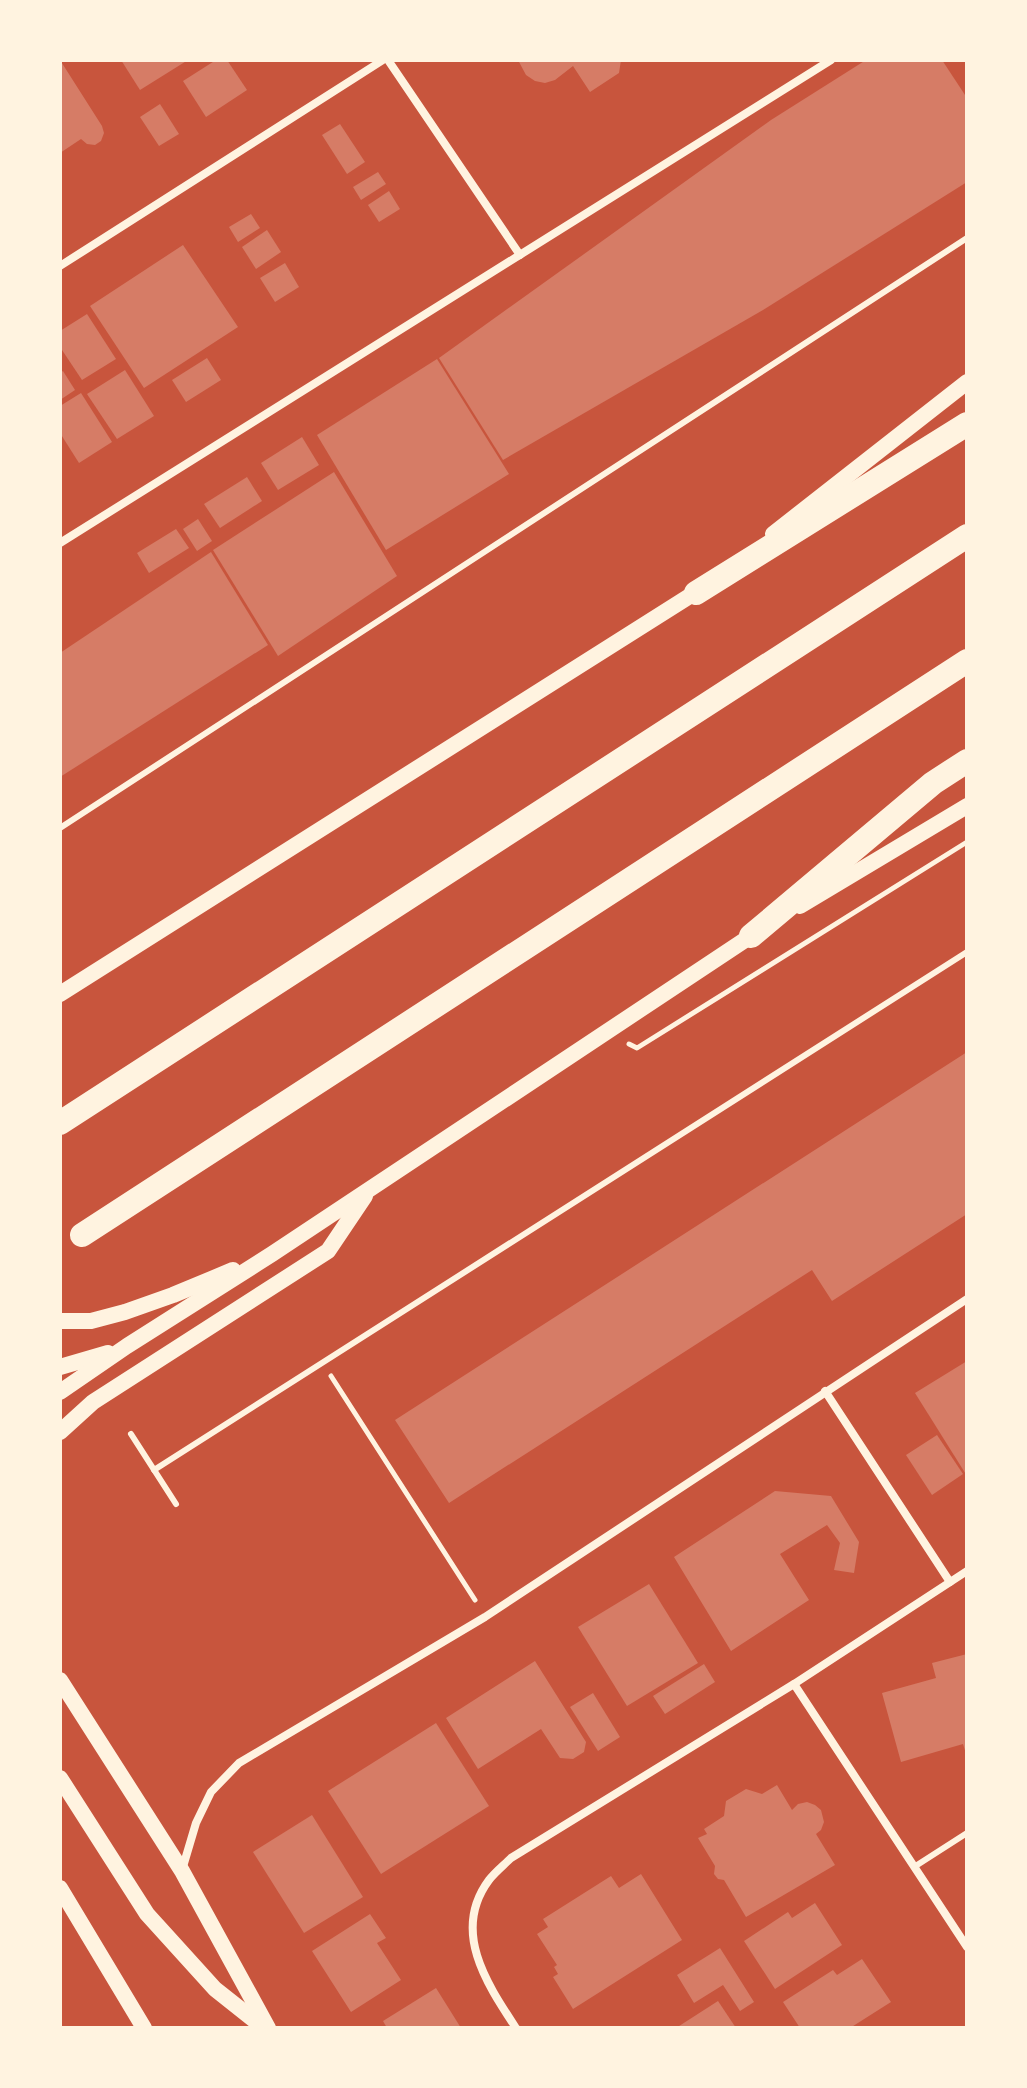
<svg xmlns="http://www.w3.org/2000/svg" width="1027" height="2088" font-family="Overpass,sans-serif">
	<rect width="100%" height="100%" fill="#c8553d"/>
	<!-- building -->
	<g fill="#d67c66">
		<path d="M60 60 102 126 104 133 101 141 95 145 87 144 81 139 60 153Z"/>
		<path d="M121 60H188L140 90Z"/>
		<path d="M216 60H227L247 90 206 117 183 81Z"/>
		<path d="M518 60H621L619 73 590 92 573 66 555 80 545 83 535 81 526 75Z"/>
		<path d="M866 60H942L967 98V182L763 310 503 460 439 358 771 120Z"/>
		<path d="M160 104 179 134 159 146 140 117Z"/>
		<path d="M340 124 365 162 347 174 322 135Z"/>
		<path d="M378 172 386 184 361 200 353 187Z"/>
		<path d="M389 191 400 209 379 222 368 205Z"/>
		<path d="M251 214 260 228 238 242 229 227Z"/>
		<path d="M267 230 281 252 256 269 242 247Z"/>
		<path d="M183 245 238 327 144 388 90 306Z"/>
		<path d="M285 263 299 287 275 302 260 278Z"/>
		<path d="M87 314 116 359 82 380 60 347V331Z"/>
		<path d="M207 358 221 380 186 402 172 380Z"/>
		<path d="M437 359 509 474 386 550 317 435Z"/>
		<path d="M125 370 154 416 117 439 87 394Z"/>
		<path d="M63 371 75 390 60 400V373Z"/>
		<path d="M81 393 112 442 79 463 60 433V406Z"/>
		<path d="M302 437 319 465 278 490 261 463Z"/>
		<path d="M334 472 397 576 278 656 213 550Z"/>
		<path d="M247 477 262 501 220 528 204 504Z"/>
		<path d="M198 519 212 541 197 551 183 529Z"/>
		<path d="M176 529 189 548 149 573 137 553Z"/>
		<path d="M211 552 268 645 60 777V653Z"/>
		<path d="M967 1052V1214L832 1301 812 1270 449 1503 395 1420Z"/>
		<path d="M967 1361V1476L915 1393Z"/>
		<path d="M937 1435 963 1474 932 1495 906 1455Z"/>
		<path d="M775 1491 831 1496 859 1542 854 1573 834 1570 840 1543 827 1525 780 1554 809 1600 731 1651 674 1557Z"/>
		<path d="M649 1584 698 1663 627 1706 578 1627Z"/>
		<path d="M967 1654V1757L963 1744 901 1762 882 1693 936 1678 932 1663Z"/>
		<path d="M535 1661 586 1742 584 1752 573 1759 560 1758 541 1729 478 1769 446 1718Z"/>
		<path d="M704 1664 715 1682 665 1714 653 1696Z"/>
		<path d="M593 1693 620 1737 598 1751 570 1707Z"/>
		<path d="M436 1723 489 1806 381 1874 328 1791Z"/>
		<path d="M777 1785 792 1810 798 1804 807 1802 815 1805 821 1810 824 1822 821 1830 816 1834 835 1865 746 1917 724 1880 718 1879 714 1874 715 1866 698 1838 707 1834 704 1829 724 1816 726 1801 746 1789 762 1794Z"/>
		<path d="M312 1815 363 1897 304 1933 253 1852Z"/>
		<path d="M641 1874 682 1940 573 2009 553 1977 558 1974 554 1967 557 1965 537 1934 548 1927 543 1919 611 1876 619 1888Z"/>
		<path d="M815 1903 842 1945 775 1989 744 1941 788 1912 792 1918Z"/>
		<path d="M370 1914 386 1938 377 1943 401 1980 351 2012 312 1951Z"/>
		<path d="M720 1948 754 2002 740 2011 723 1985 694 2003 677 1975Z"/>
		<path d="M862 1959 891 2002 850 2028H800L783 2002 833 1970 837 1975Z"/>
		<path d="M436 1988 461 2028H387L383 2021Z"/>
		<path d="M718 2001 736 2028H676Z"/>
	</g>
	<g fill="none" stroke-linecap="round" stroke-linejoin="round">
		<!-- path -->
		<g stroke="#fff3e0" stroke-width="5">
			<path d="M629 1044 637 1048 967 842"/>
			<path d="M331 1376 475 1600"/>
		</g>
		<!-- service -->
		<g stroke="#fff3e0" stroke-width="6">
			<path d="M60 828 967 238"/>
			<path d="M131 1434 176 1504"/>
			<path d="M154 1470 967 952"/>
			<path d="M914 1867 967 1833"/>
		</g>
		<!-- minor -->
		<g stroke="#fff3e0" stroke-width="8">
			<path d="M388 60 520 255"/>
			<path d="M60 266 383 60"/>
			<path d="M60 543 831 60"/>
			<path d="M825 1391 950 1582"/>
			<path d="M794 1684 967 1947"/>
			<path d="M182 1870 196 1823 211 1792 239 1763 485 1617 967 1299"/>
			<path d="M516 2028C487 1984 451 1931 489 1880 495 1872 504 1865 511 1858L794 1684 967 1571"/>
		</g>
		<!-- secondary -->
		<g stroke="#fff3e0" stroke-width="16">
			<path d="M773 534 967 382"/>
			<path d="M800 906 967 806"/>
			<path d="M60 994 704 587"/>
			<path d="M60 1321H91L125 1312 173 1295 233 1270"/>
			<path d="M60 1367 108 1353"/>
			<path d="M60 1392 127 1346 272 1254 760 930"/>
			<path d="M60 1432 93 1402 328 1251 365 1196"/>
			<path d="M60 1680 182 1871 268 2028"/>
			<path d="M60 1778 147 1914 215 1989 263 2027"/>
			<path d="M60 1888 144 2028"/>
		</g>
		<!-- motorway -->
		<g stroke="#fff3e0" stroke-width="24">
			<path d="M696 593 967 424"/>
			<path d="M751 936 933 783 967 761"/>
			<path d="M60 1123 967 536"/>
			<path d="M82 1235 967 661"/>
		</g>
	</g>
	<!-- border -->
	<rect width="1027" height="2088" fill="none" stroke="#fff3e0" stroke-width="124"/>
</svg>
